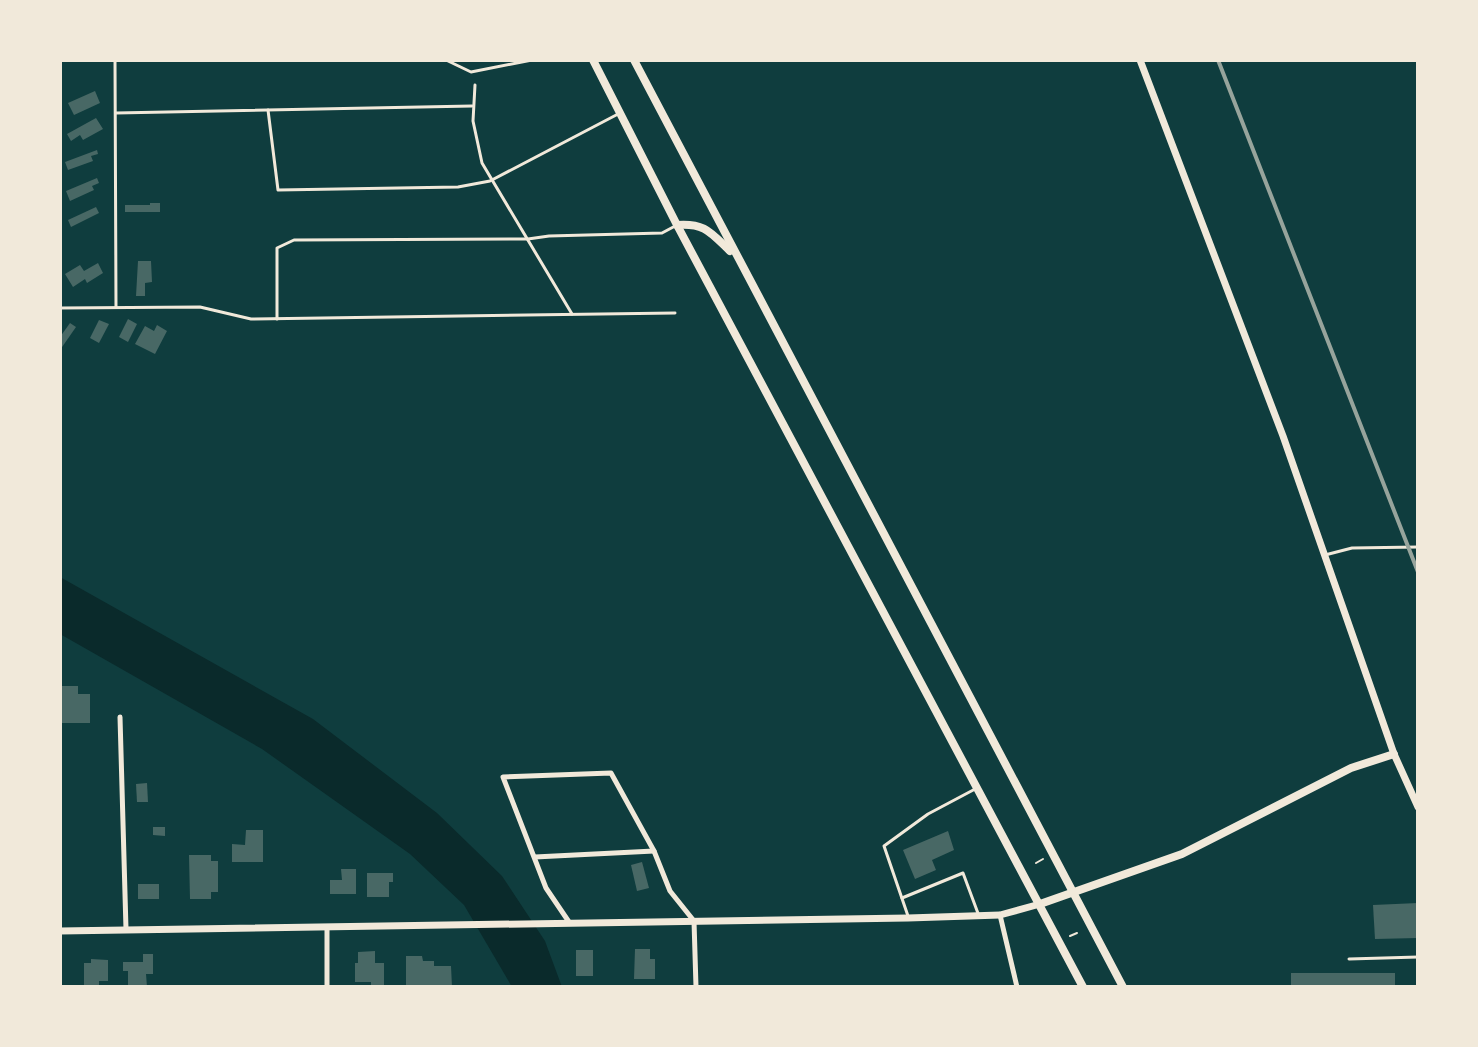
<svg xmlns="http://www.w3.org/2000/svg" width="1478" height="1047" font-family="'Asap Condensed',sans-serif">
	<rect width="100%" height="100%" fill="#0f3d3e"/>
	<!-- water -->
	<path fill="#0a2a2b" d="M60 577 313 719 437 813 502 876 545 941 562 987H512L464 905 410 854 262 749 60 634Z"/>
	<!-- building -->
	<g fill="#486865">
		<path d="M95 91 100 103 74 115 68 103Z"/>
		<path d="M96 118 103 129 83 140 80 135 71 141 67 134Z"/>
		<path d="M97 150 98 154 91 156 93 161 68 170 65 162Z"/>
		<path d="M97 178 99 183 92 186 94 190 70 201 66 191Z"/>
		<path d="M150 203H160V212H125V205H150Z"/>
		<path d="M96 207 99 213 71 227 68 220Z"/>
		<path d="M138 261H151L152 282 145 283V296H136Z"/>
		<path d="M98 263 103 273 87 283 85 279 73 287 65 274 80 265 84 271Z"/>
		<path d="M128 319 137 324 128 342 119 337Z"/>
		<path d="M99 320 109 324 99 343 90 338Z"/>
		<path d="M70 323 76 327 60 350V337Z"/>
		<path d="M157 325 167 331 155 354 135 344 145 326 154 331Z"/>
		<path d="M60 686H78V694H90V723H60Z"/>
		<path d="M147 783 148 802H137L136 784Z"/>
		<path d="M153 827H165V836L153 835Z"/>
		<path d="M246 830H263V862H232V844L245 845Z"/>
		<path d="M948 831 954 850 932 860 936 870 915 879 903 850Z"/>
		<path d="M189 855H211V861H218V892H211V899H190Z"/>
		<path d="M642 862 649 888 637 891 631 865Z"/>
		<path d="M341 869H356V894H330V880H342Z"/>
		<path d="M367 873H393V882H389V897H367Z"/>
		<rect x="138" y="884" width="21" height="15"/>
		<path d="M1418 903V938L1375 939 1373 905Z"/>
		<path d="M635 949H650V959H655V979H634Z"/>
		<rect x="576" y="950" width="17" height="26"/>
		<path d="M375 951V963H384V987H371V982H355V963H358V952Z"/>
		<path d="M143 954H153V974H146L147 987H128V971H123V962H143Z"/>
		<path d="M406 956H422L423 961H434V966H451L452 987H406Z"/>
		<path d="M91 959 108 960V981H99V987H84V963H91Z"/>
		<rect x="1291" y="973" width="104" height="14"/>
	</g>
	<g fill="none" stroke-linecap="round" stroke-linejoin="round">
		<!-- path -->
		<g stroke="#f1e9da" stroke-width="2">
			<path d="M1036 863 1043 859"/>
			<path d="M1070 936 1077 933"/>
		</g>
		<!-- service -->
		<g stroke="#f1e9da" stroke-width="3">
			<path d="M115 60 116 307"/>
			<path d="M446 60 471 72 532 60"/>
			<path d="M475 85 473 121 482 163 572 314"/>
			<path d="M268 110 278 190 458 187 490 181 620 113"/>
			<path d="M116 113 472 106"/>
			<path d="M60 308 200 307 251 319 675 313"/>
			<path d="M277 319V248L294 240 528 239 549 236 662 233 677 225"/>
			<path d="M1325 555 1352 548 1418 547"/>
			<path d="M902 898 963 873 979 916"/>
			<path d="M908 916 884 846 928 814 977 788"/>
			<path d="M1349 959 1418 957"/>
		</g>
		<!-- minor -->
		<g stroke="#f1e9da" stroke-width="5">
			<path d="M120 717 126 929"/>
			<path d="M535 857 654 851"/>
			<path d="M1000 915 1017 987"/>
			<path d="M569 922 546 888 503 777 611 773 654 851 670 891 694 921 696 987"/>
			<path d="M327 987V927"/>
		</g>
		<!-- tertiary -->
		<g stroke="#f1e9da" stroke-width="7">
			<path d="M1140 60 1283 436 1394 754 1418 807"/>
			<path d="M60 931 908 918 1000 915 1040 904"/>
		</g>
		<!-- primary -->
		<g stroke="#f1e9da" stroke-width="8">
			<path d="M593 60 677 225 1083 987"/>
			<path d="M634 60 1123 987"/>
			<path d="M677 225C705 223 710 232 730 251"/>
			<path d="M1040 904 1182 854 1351 768 1394 754"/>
		</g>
		<!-- rail -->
		<path stroke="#97a49c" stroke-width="4" d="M1218 60 1418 572"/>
	</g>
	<!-- border -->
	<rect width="1478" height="1047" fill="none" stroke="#f1e9da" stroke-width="124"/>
</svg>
